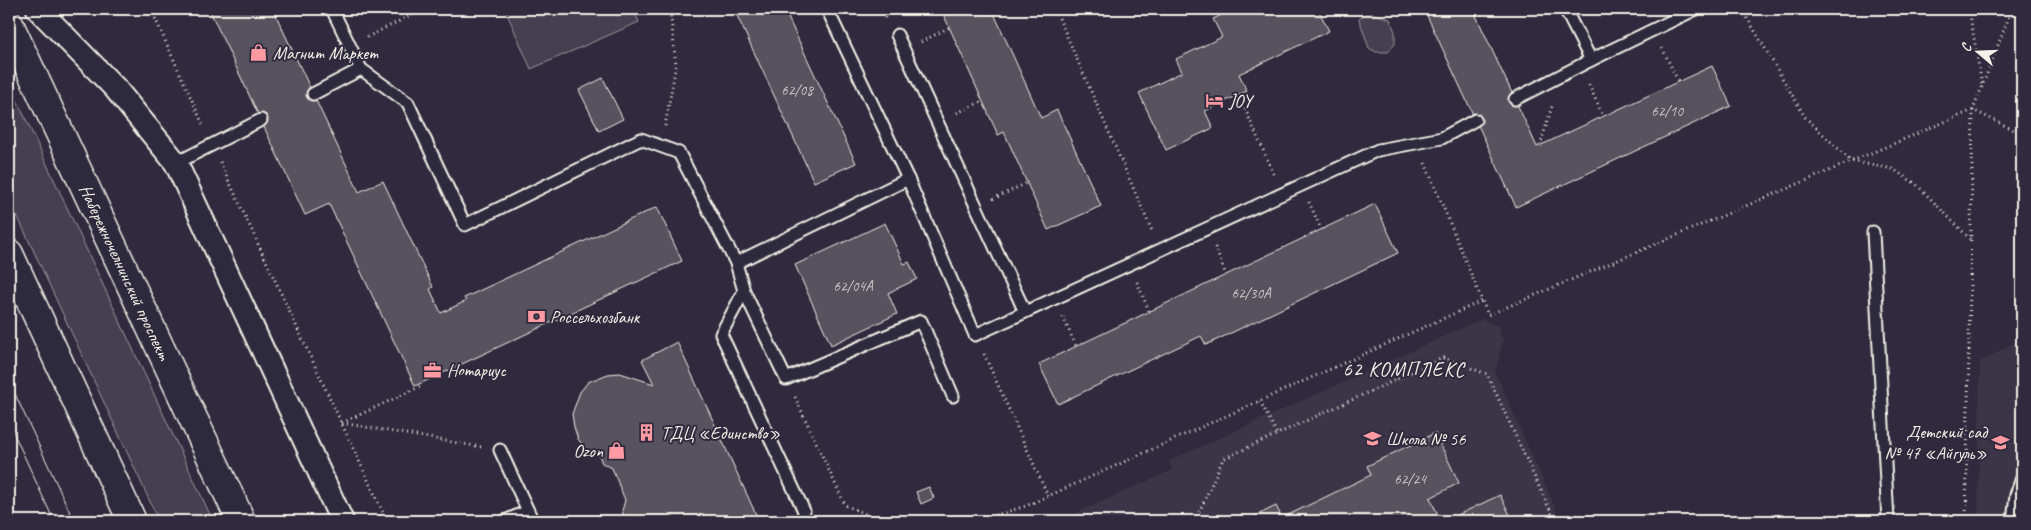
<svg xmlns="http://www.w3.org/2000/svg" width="2031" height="530" font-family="Caveat,sans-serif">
	<rect width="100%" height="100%" fill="#2f2a3d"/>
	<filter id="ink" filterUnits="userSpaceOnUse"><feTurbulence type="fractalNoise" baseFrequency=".02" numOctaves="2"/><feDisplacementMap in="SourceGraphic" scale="10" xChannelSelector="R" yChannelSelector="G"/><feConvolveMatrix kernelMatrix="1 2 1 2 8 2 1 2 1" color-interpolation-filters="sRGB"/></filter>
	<g filter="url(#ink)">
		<!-- built -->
		<g fill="#3b3647">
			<path d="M1482 319 1498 326 1503 341 1495 372 1561 521H1059L1172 470 1169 461Z"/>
			<path d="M2022 338V521H1978L1980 362Z"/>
		</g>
		<!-- green -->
		<g fill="#454050" stroke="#9c989c">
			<path d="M505 9H633L639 22 531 69Z"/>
			<path d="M1368 12 1390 19 1395 32V44L1388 52H1376L1369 48 1359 19Z"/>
			<path d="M9 83 213 521H159L9 198Z"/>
		</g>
		<!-- building -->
		<g fill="#56525f" stroke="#f4f1e8">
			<path d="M209 9H273L359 192 383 181 433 287 430 289 441 313 466 301 464 298 657 207 682 261 415 386 329 204 305 215Z"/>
			<path d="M734 9H784L856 163 814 182Z"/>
			<path d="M941 9H992L1041 118 1057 110 1101 206 1048 230 1004 132 998 135Z"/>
			<path d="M1234 9H1318L1329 31 1239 74 1247 91 1205 111 1213 128 1166 150 1139 93 1182 72 1176 59 1222 37 1213 19Z"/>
			<path d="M1424 9H1473L1537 147 1712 66 1731 106 1516 207Z"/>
			<path d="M603 78 623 119 599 131 579 90Z"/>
			<path d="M1375 204 1398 253 1206 345 1201 336 1058 404 1039 364Z"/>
			<path d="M885 223 904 264 909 262 917 279 888 293 897 314 831 345 795 265Z"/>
			<path d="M677 342 759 521H626L622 511 625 500 612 468 602 463 599 455 586 449 578 439 574 427 572 414 580 392 588 382 608 374 620 373 654 384 642 360Z"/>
			<path d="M1435 433 1459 483 1430 498 1441 521H1245L1276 506 1282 518 1371 475 1367 466Z"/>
			<path d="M929 487 934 498 921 504 916 492Z"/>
			<path d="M1500 495 1513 521H1445Z"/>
		</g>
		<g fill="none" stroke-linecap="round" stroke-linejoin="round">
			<defs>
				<g id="lane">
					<path d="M332 9 361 69 408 103 465 225 641 139 679 153 736 263 908 179"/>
					<path d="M827 9 908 179 975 335 1378 150 1442 138 1475 120"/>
					<path d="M1565 9 1591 60"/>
					<path d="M897 35 1025 312"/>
					<path d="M313 94 361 69"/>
					<path d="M1515 99 1591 60 1696 9"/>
					<path d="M176 163 261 120"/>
					<path d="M1873 232 1888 521"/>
					<path d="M736 263 744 291 721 334 804 511 803 521"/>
					<path d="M744 291 786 379 921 321 953 396"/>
					<path d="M500 450 528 511"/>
					<path d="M505 521 528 511 533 521"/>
					<path d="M2013 521 2016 495 2022 478"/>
				</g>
				<path id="street" d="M38 9 115 88 176 163 342 521"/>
				<g id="primary">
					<path id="s1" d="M9 24 241 521"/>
					<path d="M9 254 132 521"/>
				</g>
			</defs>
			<!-- lane casing -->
			<use href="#lane" stroke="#f4f1e8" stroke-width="15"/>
			<!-- street casing -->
			<use href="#street" stroke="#f4f1e8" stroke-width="26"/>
			<!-- primary casing -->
			<use href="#primary" stroke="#f4f1e8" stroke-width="31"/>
			<!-- path -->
			<g stroke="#f4f1e8" stroke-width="3" stroke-dasharray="1 4" stroke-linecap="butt">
				<path d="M151 9 204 127"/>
				<path d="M879 9 886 19"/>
				<path d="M1055 9 1152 231"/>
				<path d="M1742 9 1805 117 1851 161 1893 169 1916 184 1970 239"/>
				<path d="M1969 9 1982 85"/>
				<path d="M1476 15 1488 9"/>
				<path d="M367 37 424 9"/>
				<path d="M921 42 950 27"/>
				<path d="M1662 48 1678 81"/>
				<path d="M1589 85 1603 116"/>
				<path d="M1239 95 1274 175"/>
				<path d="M957 113 983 101"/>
				<path d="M665 126 676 65 670 9"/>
				<path d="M1540 146 1553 103"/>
				<path d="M220 162 387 521"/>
				<path d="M1425 163 1488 315 1973 110 2012 9"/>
				<path d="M993 199 1027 183"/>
				<path d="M1309 202 1321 229"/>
				<path d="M1215 247 1226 275"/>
				<path d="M1137 282 1149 311"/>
				<path d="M1063 317 1076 346"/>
				<path d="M984 354 1048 496"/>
				<path d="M795 397 845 505 882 521"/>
				<path d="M1260 401 1277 434"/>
				<path d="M342 423 481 447"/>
				<path d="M342 423 421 386"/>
				<path d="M976 521 1026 506 1482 301"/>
				<path d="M1195 521 1223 459 1443 358 1487 374 1555 521"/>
				<path d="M1966 521 1973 110 2022 134"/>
			</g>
			<!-- lane -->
			<use href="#lane" stroke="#2f2a3d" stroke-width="11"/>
			<!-- street -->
			<use href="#street" stroke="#2f2a3d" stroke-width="22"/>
			<!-- primary -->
			<use href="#primary" stroke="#2f2a3d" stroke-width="28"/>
			<!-- tram -->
			<g stroke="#f4f1e8" stroke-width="1">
				<path d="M9 381 74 521"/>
				<path d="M9 423 54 521"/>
			</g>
		</g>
	</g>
	<!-- icons -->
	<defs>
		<symbol id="shop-bare" viewBox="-9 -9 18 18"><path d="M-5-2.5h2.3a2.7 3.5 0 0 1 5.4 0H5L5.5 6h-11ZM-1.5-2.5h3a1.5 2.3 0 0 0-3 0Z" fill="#ff9aa2" stroke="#2f2a3d" stroke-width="2.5" paint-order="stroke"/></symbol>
		<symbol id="hotel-bare" viewBox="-9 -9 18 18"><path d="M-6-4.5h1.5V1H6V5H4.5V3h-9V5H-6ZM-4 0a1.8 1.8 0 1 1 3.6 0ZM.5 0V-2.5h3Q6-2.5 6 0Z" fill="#ff9aa2" stroke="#2f2a3d" stroke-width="2.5" paint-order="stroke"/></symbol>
		<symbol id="bank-bare" viewBox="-9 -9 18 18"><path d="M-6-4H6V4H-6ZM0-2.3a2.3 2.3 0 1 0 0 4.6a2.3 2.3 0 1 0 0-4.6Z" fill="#ff9aa2" stroke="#2f2a3d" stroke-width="2.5" paint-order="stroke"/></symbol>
		<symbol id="office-bare" viewBox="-9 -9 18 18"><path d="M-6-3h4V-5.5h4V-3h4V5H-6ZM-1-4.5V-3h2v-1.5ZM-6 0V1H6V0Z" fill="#ff9aa2" stroke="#2f2a3d" stroke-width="2.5" paint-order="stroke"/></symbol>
		<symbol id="building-bare" viewBox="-9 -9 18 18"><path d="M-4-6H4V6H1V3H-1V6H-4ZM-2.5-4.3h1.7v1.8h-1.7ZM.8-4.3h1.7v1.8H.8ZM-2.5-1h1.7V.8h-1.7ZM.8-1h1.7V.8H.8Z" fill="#ff9aa2" stroke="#2f2a3d" stroke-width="2.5" paint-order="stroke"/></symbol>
		<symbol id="school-bare" viewBox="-9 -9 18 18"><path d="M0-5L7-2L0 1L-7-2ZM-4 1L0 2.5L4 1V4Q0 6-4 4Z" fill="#ff9aa2" stroke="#2f2a3d" stroke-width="2.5" paint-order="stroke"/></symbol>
	</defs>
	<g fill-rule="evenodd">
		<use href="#shop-bare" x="246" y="40" width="25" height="25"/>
		<use href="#hotel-bare" x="1202" y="88" width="25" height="25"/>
		<use href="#bank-bare" x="524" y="304" width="25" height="25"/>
		<use href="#office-bare" x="420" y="358" width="25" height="25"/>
		<use href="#building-bare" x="634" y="420" width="25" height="25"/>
		<use href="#school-bare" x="1360" y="426" width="25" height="25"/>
		<use href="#school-bare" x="1988" y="430" width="25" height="25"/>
		<use href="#shop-bare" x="604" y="438" width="25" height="25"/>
	</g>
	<g text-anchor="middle" stroke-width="4" stroke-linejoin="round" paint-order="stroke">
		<!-- number labels -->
		<g font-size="15" fill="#ccc9c6">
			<text x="797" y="95">62/08</text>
			<text x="1667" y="116">62/10</text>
			<text x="853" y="291">62/04А</text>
			<text x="1251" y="298">62/30А</text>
			<text x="1410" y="484">62/24</text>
		</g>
		<!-- poi labels -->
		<g font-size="18" fill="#f4f1e8" stroke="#2f2a3d" text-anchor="start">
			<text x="273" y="59">Магнит Маркет</text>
			<text x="1229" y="107">JOY</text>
			<text x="550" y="323">Россельхозбанк</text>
			<text x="447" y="376">Нотариус</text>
			<text x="1987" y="438" text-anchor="end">Детский сад<tspan x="1987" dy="21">№ 47 «Айгуль»</tspan></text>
			<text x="661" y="439">ТДЦ «Единство»</text>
			<text x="1386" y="445">Школа № 56</text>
			<text x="603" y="457" text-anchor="end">Ozon</text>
		</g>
		<!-- street labels -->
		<g font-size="18" fill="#f4f1e8" stroke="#2f2a3d">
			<text dy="6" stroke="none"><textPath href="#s1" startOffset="274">Набережночелнинский проспект</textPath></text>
		</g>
		<!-- quarter labels -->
		<g font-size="20" letter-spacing="1" fill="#f4f1e8" stroke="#2f2a3d">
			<text x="1404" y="376">62 КОМПЛЕКС</text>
		</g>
	</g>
	<!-- margin -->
	<rect width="2031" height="530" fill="none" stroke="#2f2a3d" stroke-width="30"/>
	<rect x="15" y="15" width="2001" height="500" fill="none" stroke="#f4f1e8" stroke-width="2" filter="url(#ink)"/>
	<!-- north arrow -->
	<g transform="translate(1978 52) rotate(289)" stroke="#2f2a3d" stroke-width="4" paint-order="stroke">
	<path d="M0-4L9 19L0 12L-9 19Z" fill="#f4f1e8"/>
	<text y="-8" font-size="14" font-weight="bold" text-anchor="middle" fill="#f4f1e8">С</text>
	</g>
</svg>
